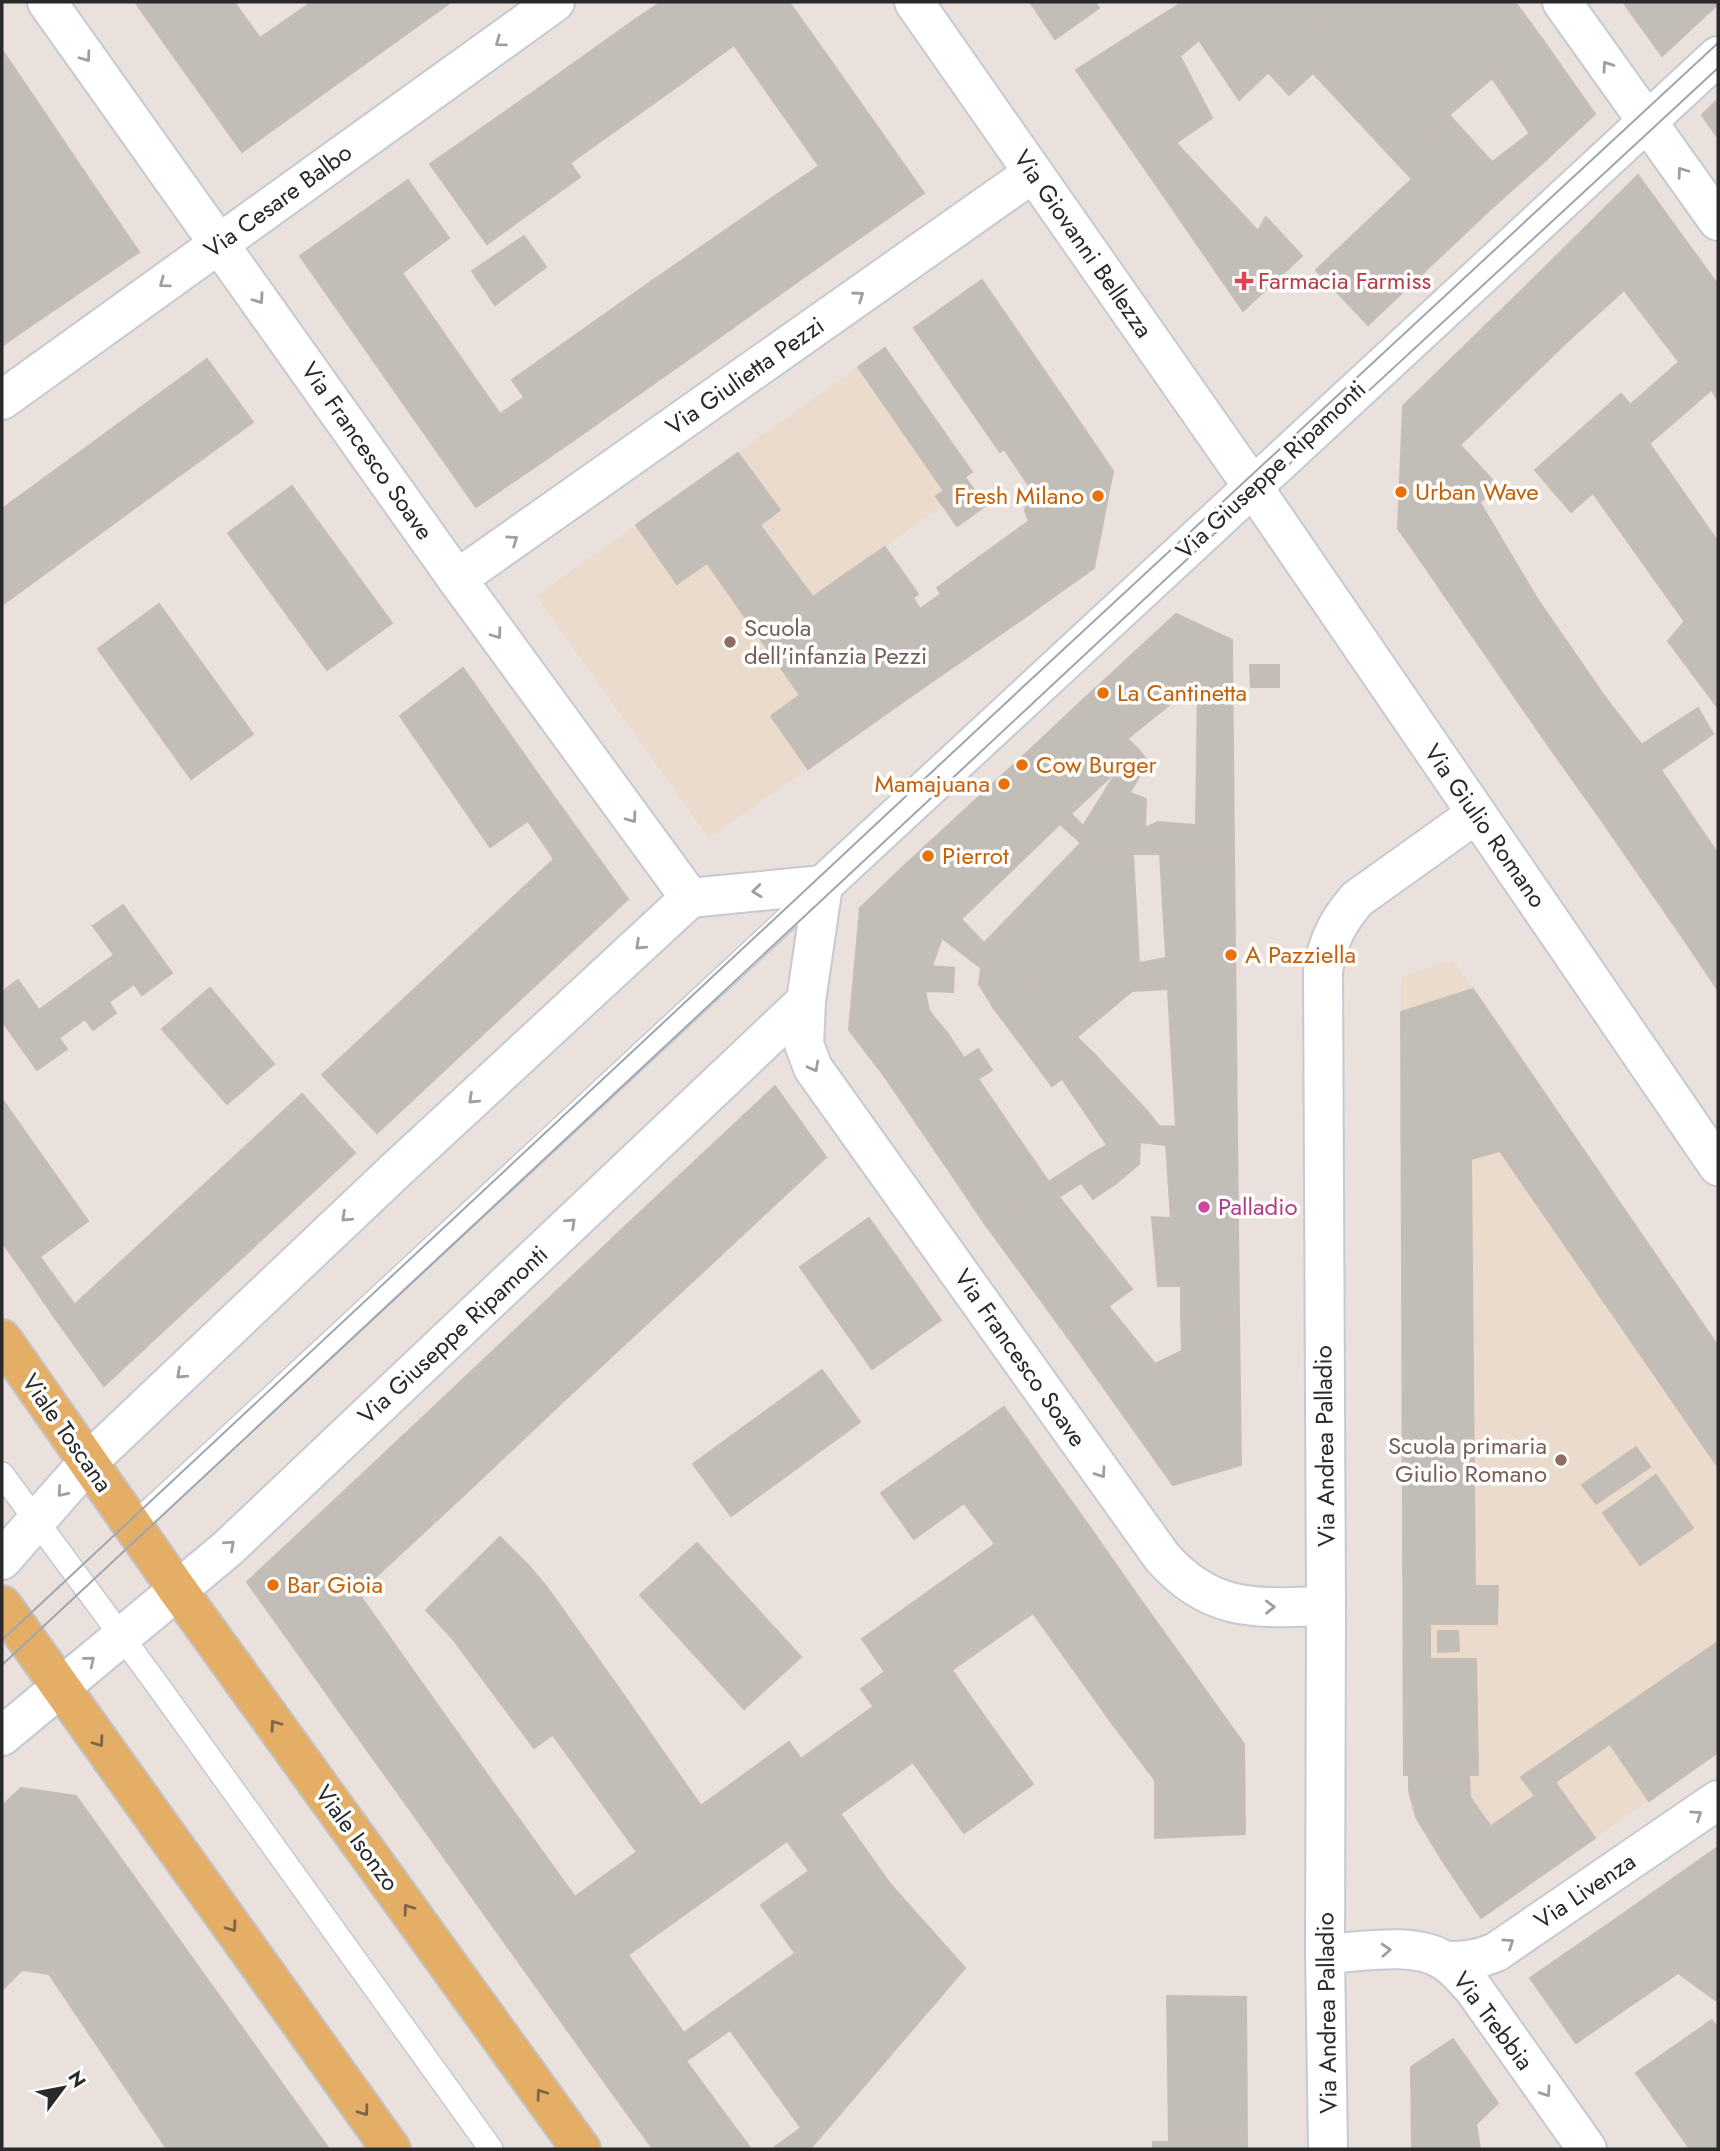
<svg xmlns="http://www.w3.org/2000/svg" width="1720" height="2151" font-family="Jost,sans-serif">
	<rect width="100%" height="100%" fill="#eae1dc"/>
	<!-- education -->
	<g fill="#ebdbcd">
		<path d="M858 367 944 491 936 496 942 506 845 575 924 687 709 838 536 596Z"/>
		<path d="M1453 960 1718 1346V1752L1481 1918 1421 1826 1413 1808 1409 1776 1404 1775 1401 977Z"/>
	</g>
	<!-- building -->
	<g fill="#c3bdb8" stroke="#c5bdb6" stroke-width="2">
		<path d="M135 2H234L260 38 312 2H451L242 152Z"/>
		<path d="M661 2H789L831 61 774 102 734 45 682 83 636 19Z"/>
		<path d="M1030 2H1095L1099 8 1055 39Z"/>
		<path d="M1183 2H1303L1322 22 1239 100 1199 40 1180 56 1154 20Z"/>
		<path d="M1303 2H1399L1338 41Z"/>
		<path d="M1399 2H1406L1440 53 1462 39 1492 78 1427 134 1338 41Z"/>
		<path d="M1406 2H1515L1543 40 1492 78 1462 39 1440 53Z"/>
		<path d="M1623 2H1718V4L1662 56Z"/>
		<path d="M636 19 682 83 570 163 525 98Z"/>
		<path d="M1154 20 1180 56 1212 118 1143 166 1076 70Z"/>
		<path d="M1322 22 1495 205 1368 325 1316 270 1412 179 1313 73 1289 95 1269 73Z"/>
		<path d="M1543 40 1595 114 1547 159 1492 78Z"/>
		<path d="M2 50 36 100 2 123Z"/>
		<path d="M831 61 924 193 814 270 766 202 819 166 774 102Z"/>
		<path d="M525 98 580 177 487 244 430 164Z"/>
		<path d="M1718 99V138L1702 115Z"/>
		<path d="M36 100 83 170 2 225V123Z"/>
		<path d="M1450 116 1492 162 1529 134 1547 159 1495 205 1427 134Z"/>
		<path d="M1177 144 1258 231 1266 217 1302 256 1243 311 1143 166Z"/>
		<path d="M83 170 139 252 23 331 2 300V225Z"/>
		<path d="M1638 175 1718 285V384L1658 436 1630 405 1679 362 1624 290 1570 339 1523 289Z"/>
		<path d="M408 180 449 238 402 273 500 414 525 397 561 449 476 507 300 256Z"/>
		<path d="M766 202 814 270 700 351 652 281Z"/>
		<path d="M524 236 546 267 495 305 472 271Z"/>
		<path d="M982 280 1068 405 1000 452 914 328Z"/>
		<path d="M652 281 700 351 561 449 512 380Z"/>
		<path d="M1523 289 1570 339 1460 445 1498 486 1479 503 1470 486 1407 541 1398 529 1403 406Z"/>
		<path d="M2 300 23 331 2 346Z"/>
		<path d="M885 348 972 472 944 491 858 367Z"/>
		<path d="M207 359 253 422 117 521 72 458Z"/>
		<path d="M1718 384V401L1712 390Z"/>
		<path d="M1621 394 1658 436 1571 512 1535 470Z"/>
		<path d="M1068 405 1113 471 1094 568 1021 620 978 558 1029 521 1025 511 1026 504 1036 496 1004 449Z"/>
		<path d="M1649 443 1718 542V589L1698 606 1685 622 1593 493Z"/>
		<path d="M738 453 780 510 760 525 813 597 844 575 924 687 808 769 771 716 800 695 707 563 677 584 636 525Z"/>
		<path d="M72 458 117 521 2 605V509Z"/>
		<path d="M965 477 985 506 957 526 936 496Z"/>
		<path d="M292 486 392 623 327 670 228 533Z"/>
		<path d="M1470 486 1538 600 1480 647 1407 541Z"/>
		<path d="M885 547 918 594 913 598 920 609 941 594 937 588 978 558 1021 620 924 687 844 575Z"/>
		<path d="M1718 589V633L1698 606Z"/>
		<path d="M1538 600 1605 697 1550 748 1480 647Z"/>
		<path d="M159 604 253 734 191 779 98 649Z"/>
		<path d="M1698 606 1718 633V708L1668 641Z"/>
		<path d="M1176 614 1232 640 1234 849 1160 854 1158 822 1196 825 1198 682 1128 738 1085 698Z"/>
		<path d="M1250 665H1279V687H1251Z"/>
		<path d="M463 668 557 801 490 847 400 716Z"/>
		<path d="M1605 697 1661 770 1597 814 1550 748Z"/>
		<path d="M1085 698 1139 750 1060 824 1008 770Z"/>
		<path d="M1698 708 1713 734 1661 770 1641 745Z"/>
		<path d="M1139 750 1148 762 1093 854 1060 824 1071 814 1083 826 1118 770Z"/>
		<path d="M1008 770 1060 824 961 919 906 864Z"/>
		<path d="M1661 770 1718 854V894L1674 925 1597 814Z"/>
		<path d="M1130 793 1146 799 1145 828 1158 822 1160 854H1093Z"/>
		<path d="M557 801 581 834 554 859 528 821Z"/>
		<path d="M581 834 628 899 377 1133 322 1075Z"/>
		<path d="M1081 843 1093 854H1133L1139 963 1166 958 1168 989 1132 991 1077 1037 984 943Z"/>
		<path d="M1234 849 1237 1129 1176 1127 1160 854Z"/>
		<path d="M906 864 961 919 942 938 932 966 954 968 953 992 925 991 929 1011 948 1034 885 1077 849 1030 860 908Z"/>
		<path d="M1718 894V990L1674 925Z"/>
		<path d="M123 905 172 973 142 995 134 984 109 1002 116 1013 93 1030 85 1019 59 1038 67 1049 37 1070 2 1021V992L18 980 39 1010 114 955 93 926Z"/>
		<path d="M961 919 1024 985 993 1007 979 984 981 968 942 938Z"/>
		<path d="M1024 985 1094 1054 1052 1086 993 1007Z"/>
		<path d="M210 988 274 1064 227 1104 162 1029Z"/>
		<path d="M1473 989 1718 1346V1467L1500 1151 1471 1159 1475 1586H1498L1497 1624H1430V1659H1476L1478 1775H1404L1401 1012Z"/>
		<path d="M948 1034 964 1058 978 1049 992 1070 978 1079 1006 1120 943 1162 885 1077Z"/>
		<path d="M1094 1054 1147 1111 1107 1145 1061 1077Z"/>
		<path d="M775 1086 826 1157 693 1281 634 1218Z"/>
		<path d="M302 1094 355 1153 104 1386 57 1321Z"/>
		<path d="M2 1099 88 1221 22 1270 2 1242Z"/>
		<path d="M1147 1111 1159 1126 1237 1129 1239 1316 1181 1317V1286H1158L1152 1217 1171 1218 1166 1145 1140 1142 1139 1164 1115 1184 1091 1154 1107 1145Z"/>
		<path d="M1006 1120 1048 1181 985 1224 943 1162Z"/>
		<path d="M1091 1154 1115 1184 1093 1199 1081 1183 1059 1197 1132 1289 1067 1336 985 1224Z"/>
		<path d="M634 1218 693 1281 569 1396 511 1334Z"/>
		<path d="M869 1218 941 1320 872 1369 800 1267Z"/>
		<path d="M40 1257 75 1305 57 1321 22 1270Z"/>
		<path d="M1109 1307 1155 1364 1182 1351 1181 1317 1239 1316 1241 1465 1173 1485 1067 1336Z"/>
		<path d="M511 1334 569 1396 462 1497 404 1435Z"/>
		<path d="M822 1370 860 1422 731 1516 693 1464Z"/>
		<path d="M1004 1407 1089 1526 885 1672 862 1639 995 1544 964 1503 914 1539 881 1493Z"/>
		<path d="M404 1435 462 1497 382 1571 325 1509Z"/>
		<path d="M1636 1447 1650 1467 1596 1504 1582 1485Z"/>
		<path d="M1656 1475 1693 1528 1640 1565 1603 1513Z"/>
		<path d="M325 1509 382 1571 359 1594 412 1669 344 1718 247 1582Z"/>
		<path d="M1089 1526 1140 1599 1063 1655 1033 1613 952 1670 982 1713 913 1762 861 1689Z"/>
		<path d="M500 1537 528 1565 453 1639 426 1610Z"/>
		<path d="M697 1543 801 1657 744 1709 640 1595Z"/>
		<path d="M528 1565 546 1586 618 1687 534 1748 453 1639Z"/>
		<path d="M1140 1599 1191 1670 1114 1726 1063 1655Z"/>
		<path d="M1438 1631H1458L1459 1651 1438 1652Z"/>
		<path d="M1718 1642V1669L1535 1796 1521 1777Z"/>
		<path d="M412 1669 491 1780 423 1828 344 1718Z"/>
		<path d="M1718 1669V1752L1649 1801 1610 1744Z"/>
		<path d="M1191 1670 1244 1744 1245 1834 1155 1838V1780L1114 1726Z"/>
		<path d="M618 1687 701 1806 637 1852 553 1735Z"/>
		<path d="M873 1707 913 1762 840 1814 801 1759Z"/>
		<path d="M982 1713 1033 1784 964 1833 913 1762Z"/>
		<path d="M789 1742 891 1885 795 1953 761 1905 809 1871 787 1841 628 1955 684 2033 608 2087 507 1946Z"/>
		<path d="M1409 1775H1469L1470 1797 1491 1827 1442 1860 1416 1817 1409 1790Z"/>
		<path d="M491 1780 575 1897 507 1946 423 1828Z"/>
		<path d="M1555 1782 1595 1838 1481 1918 1442 1860Z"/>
		<path d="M21 1788 76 1796 329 2149H167L49 1974 22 1970 2 1990V1806Z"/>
		<path d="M1718 1847V1901L1716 1903 1718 1907V2002L1610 1923Z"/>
		<path d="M891 1885 965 1968 810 2149H772L801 2128 730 2030 686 2061 751 2149H653L608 2087Z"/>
		<path d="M1610 1923 1678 1973 1576 2043 1530 1978Z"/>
		<path d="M1167 1996 1246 1997 1247 2142H1169Z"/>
		<path d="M1712 2020 1717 2027 1718 2025V2149H1690L1636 2073Z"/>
		<path d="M1453 2039 1498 2103 1476 2124 1480 2149H1412L1411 2067Z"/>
		<rect x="1153" y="2142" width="94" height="7"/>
	</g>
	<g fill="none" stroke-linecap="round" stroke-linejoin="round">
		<defs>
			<g id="service">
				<path d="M2 1474 156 1683 491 2149"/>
				<path d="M133 1526 821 887"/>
			</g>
			<g id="minor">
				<path d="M47 2 457 579 690 898"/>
				<path d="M914 2 1253 487 1718 1166"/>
				<path d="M1562 2 1718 221"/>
				<path d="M2 400 555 2"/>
				<path d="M457 579 1033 173"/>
				<path d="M806 1001 804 1044 813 1068 1162 1557C1212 1614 1258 1608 1326 1606"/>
				<path d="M1325 1954C1361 1952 1414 1941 1445 1961 1456 1968 1464 1979 1473 1988L1587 2149"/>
				<path d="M1445 1961C1464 1961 1478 1960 1496 1952L1718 1800"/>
				<path d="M1328 2149 1325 1954 1326 1606 1323 971C1327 942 1338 921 1357 899L1476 814"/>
			</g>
			<g id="tertiary">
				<path d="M2 1560 88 1462 396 1170 690 898 823 885 1718 56"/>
				<path d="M2 1736 227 1549 806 1001 823 885"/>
			</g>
			<g id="primary">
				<path d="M2 1339 177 1589 581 2149"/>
				<path d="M2 1605 391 2149"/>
			</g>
		</defs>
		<!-- service casing -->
		<use href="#service" stroke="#c4c9d2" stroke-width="26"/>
		<!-- minor casing -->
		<use href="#minor" stroke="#c4c9d2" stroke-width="42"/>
		<!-- tertiary casing -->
		<use href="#tertiary" stroke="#c4c9d2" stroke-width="42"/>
		<!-- primary casing -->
		<use href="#primary" stroke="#c3c3c3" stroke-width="42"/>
		<!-- service -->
		<use href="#service" stroke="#fff" stroke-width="23"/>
		<!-- minor -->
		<use href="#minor" stroke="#fff" stroke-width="38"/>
		<!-- tertiary -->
		<use href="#tertiary" stroke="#fff" stroke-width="38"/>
		<!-- primary -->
		<use href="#primary" stroke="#e4ae67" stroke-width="38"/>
		<!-- tram -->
		<g stroke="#9fa6b2" stroke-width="2">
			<path d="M2 1640 1025 685 1718 43"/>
			<path d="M2 1665 1257 494 1718 68"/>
		</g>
	</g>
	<!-- one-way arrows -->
	<defs><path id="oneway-chevron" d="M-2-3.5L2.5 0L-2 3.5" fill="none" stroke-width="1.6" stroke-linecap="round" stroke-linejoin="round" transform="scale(1.75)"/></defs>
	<g stroke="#9f9f9f">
		<use href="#oneway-chevron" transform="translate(500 42) rotate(144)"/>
		<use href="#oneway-chevron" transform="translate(86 57) rotate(54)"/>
		<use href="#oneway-chevron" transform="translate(1607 66) rotate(-125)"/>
		<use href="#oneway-chevron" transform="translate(1682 172) rotate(-126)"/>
		<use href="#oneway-chevron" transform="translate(164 283) rotate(144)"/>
		<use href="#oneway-chevron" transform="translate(859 296) rotate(-35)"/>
		<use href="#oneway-chevron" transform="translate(259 299) rotate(55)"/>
		<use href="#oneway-chevron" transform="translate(513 540) rotate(-35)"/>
		<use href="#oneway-chevron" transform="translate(497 634) rotate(54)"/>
		<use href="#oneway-chevron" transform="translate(632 818) rotate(54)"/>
		<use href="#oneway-chevron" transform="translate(757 891) rotate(174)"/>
		<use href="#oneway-chevron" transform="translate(640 945) rotate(137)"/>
		<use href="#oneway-chevron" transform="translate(814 1067) rotate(62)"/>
		<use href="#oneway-chevron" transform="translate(473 1099) rotate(137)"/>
		<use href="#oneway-chevron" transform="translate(346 1217) rotate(137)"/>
		<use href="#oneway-chevron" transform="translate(571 1223) rotate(-43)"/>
		<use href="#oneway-chevron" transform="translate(181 1374) rotate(137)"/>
		<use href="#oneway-chevron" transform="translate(1101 1473) rotate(55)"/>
		<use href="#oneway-chevron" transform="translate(62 1492) rotate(131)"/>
		<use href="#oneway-chevron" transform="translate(230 1545) rotate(-42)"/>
		<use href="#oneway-chevron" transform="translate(1270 1607) rotate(-1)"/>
		<use href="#oneway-chevron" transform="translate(90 1661) rotate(-39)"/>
		<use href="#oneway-chevron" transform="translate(1697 1815) rotate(-34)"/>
		<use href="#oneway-chevron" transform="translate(1509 1943) rotate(-34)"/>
		<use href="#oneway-chevron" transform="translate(1386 1950) rotate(-3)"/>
		<use href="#oneway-chevron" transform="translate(1546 2092) rotate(55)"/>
	</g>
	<g stroke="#7d6545">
		<use href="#oneway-chevron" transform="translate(275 1725) rotate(-126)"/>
		<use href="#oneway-chevron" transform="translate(99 1742) rotate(54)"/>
		<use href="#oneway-chevron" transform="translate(408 1909) rotate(-126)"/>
		<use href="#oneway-chevron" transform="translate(232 1927) rotate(54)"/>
		<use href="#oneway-chevron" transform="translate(541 2094) rotate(-126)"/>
		<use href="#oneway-chevron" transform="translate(364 2111) rotate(54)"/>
	</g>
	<!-- markers -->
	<path fill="#e0444e" stroke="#fff" stroke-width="2.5" d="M1240.5 270.5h7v7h7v7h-7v7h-7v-7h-7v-7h7z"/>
	<g fill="#e8710a" stroke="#fff" stroke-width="2.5">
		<circle cx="1401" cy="492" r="7"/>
		<circle cx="1098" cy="496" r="7"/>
		<circle cx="1103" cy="693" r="7"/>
		<circle cx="1022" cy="765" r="7"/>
		<circle cx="1004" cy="784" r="7"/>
		<circle cx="928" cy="856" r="7"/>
		<circle cx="1231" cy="955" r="7"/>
		<circle cx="273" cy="1585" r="7"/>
	</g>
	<g fill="#8d6e63" stroke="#fff" stroke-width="2.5">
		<circle cx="730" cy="642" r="7"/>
		<circle cx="1561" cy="1460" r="7"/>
	</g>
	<circle fill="#d1479c" stroke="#fff" stroke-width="2.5" cx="1204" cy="1207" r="7"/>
	<g text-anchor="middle" stroke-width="7" stroke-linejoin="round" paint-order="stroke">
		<!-- street labels -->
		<g font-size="24" fill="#292929" stroke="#fff">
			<text transform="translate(278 201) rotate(-36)" y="8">Via Cesare Balbo</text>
			<text transform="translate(1083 244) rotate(55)" y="8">Via Giovanni Bellezza</text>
			<text transform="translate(745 376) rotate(-35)" y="8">Via Giulietta Pezzi</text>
			<text transform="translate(367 451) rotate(55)" y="8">Via Francesco Soave</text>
			<text transform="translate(1271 470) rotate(-43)" y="8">Via Giuseppe Ripamonti</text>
			<text transform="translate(1485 826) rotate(55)" y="8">Via Giulio Romano</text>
			<text transform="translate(453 1335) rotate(-43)" y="8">Via Giuseppe Ripamonti</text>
			<text transform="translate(1020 1358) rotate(55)" y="8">Via Francesco Soave</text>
			<text transform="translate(67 1433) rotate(55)" y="8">Viale Toscana</text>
			<text transform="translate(1325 1446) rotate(-91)" y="8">Via Andrea Palladio</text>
			<text transform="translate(357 1838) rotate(54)" y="8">Viale Isonzo</text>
			<text transform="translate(1585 1891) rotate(-34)" y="8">Via Livenza</text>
			<text transform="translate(1327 2013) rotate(-91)" y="8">Via Andrea Palladio</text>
			<text transform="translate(1493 2021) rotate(53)" y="8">Via Trebbia</text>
		</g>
		<!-- health labels -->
		<g font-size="24" fill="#be3a42" stroke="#fff" text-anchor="start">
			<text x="1258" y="289">Farmacia Farmiss</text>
		</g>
		<!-- food labels -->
		<g font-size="24" fill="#c56008" stroke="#fff" text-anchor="start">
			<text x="1415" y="500">Urban Wave</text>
			<text x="1084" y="504" text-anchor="end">Fresh Milano</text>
			<text x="1117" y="701">La Cantinetta</text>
			<text x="1036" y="773">Cow Burger</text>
			<text x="990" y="792" text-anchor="end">Mamajuana</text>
			<text x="942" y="864">Pierrot</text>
			<text x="1245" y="963">A Pazziella</text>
			<text x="287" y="1593">Bar Gioia</text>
		</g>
		<!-- education labels -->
		<g font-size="24" fill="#785e54" stroke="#fff" text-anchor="start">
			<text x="744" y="636">Scuola<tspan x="744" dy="28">dell'infanzia Pezzi</tspan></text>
			<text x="1547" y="1454" text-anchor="end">Scuola primaria<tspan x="1547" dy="28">Giulio Romano</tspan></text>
		</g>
		<!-- hotel labels -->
		<g font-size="24" fill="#b23c85" stroke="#fff" text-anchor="start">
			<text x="1218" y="1215">Palladio</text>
		</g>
	</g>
	<!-- border -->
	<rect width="1720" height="2151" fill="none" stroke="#292929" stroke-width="7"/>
	<!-- north arrow -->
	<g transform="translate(63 2088) rotate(58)" stroke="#ffffff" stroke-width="5" paint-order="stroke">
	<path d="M0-5L12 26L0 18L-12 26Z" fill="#292929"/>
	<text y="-10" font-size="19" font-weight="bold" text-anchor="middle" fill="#292929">N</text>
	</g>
</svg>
